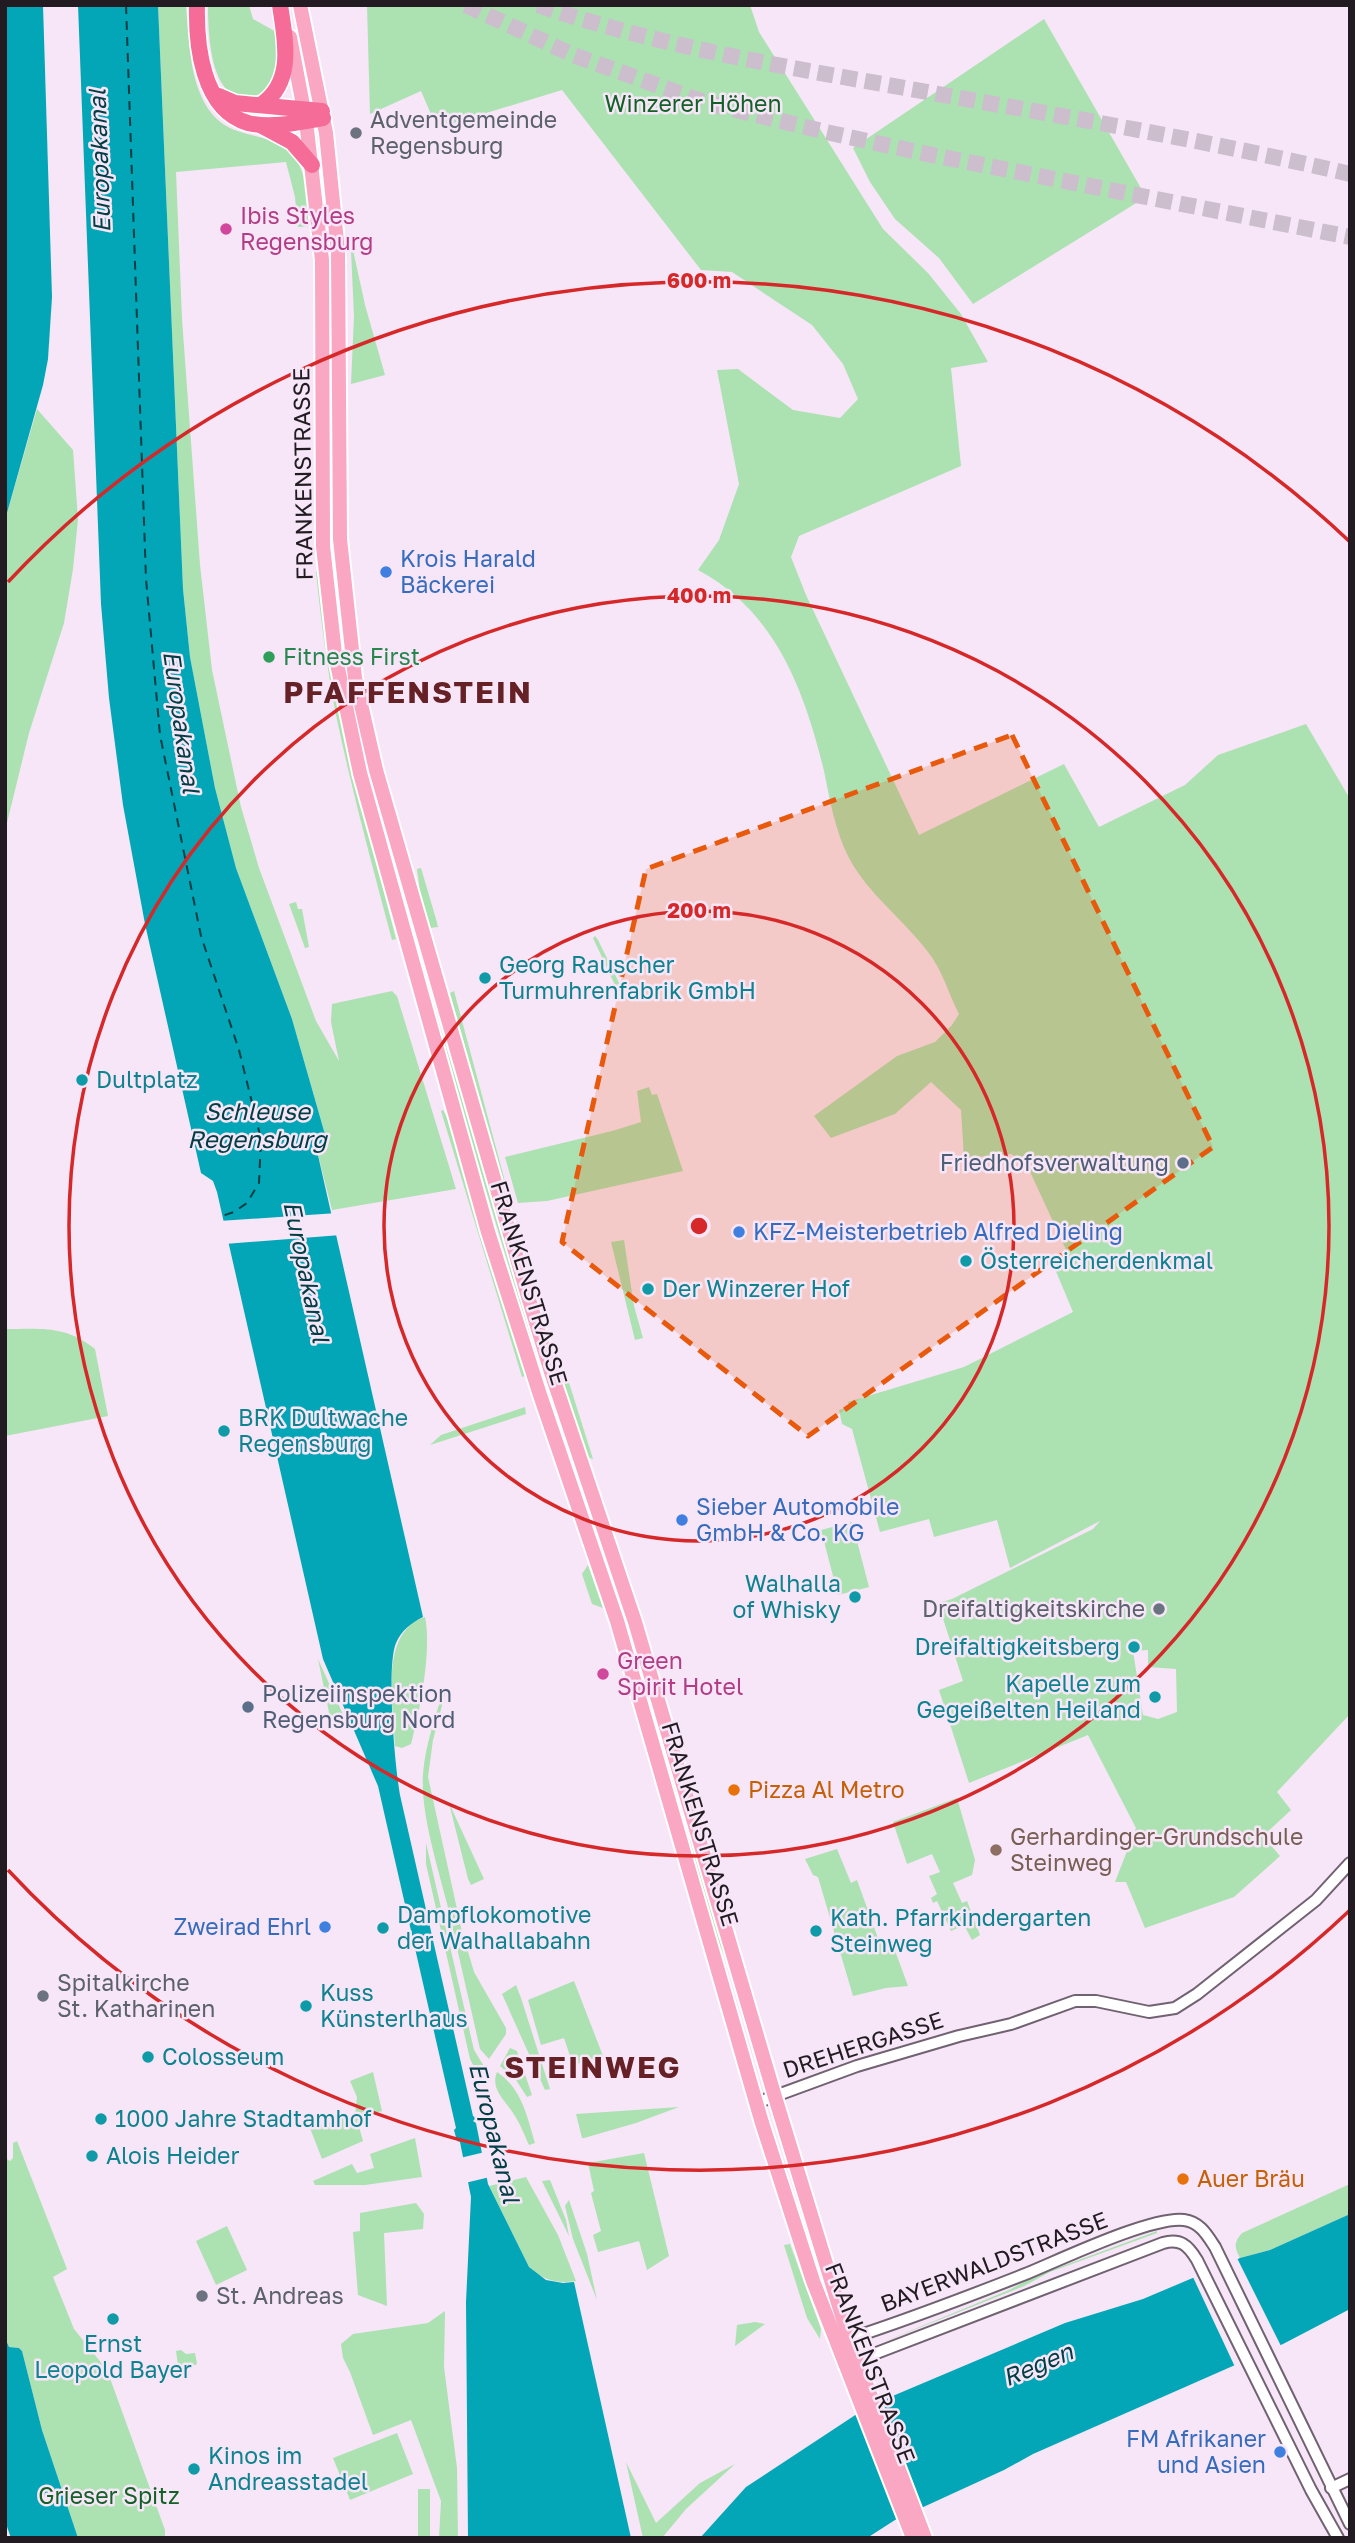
<svg xmlns="http://www.w3.org/2000/svg" width="1355" height="2543" font-family="'Golos Text',sans-serif">
	<rect width="100%" height="100%" fill="#f7e6f7"/>
	<!-- green -->
	<g fill="#ace1b2" fill-rule="evenodd">
		<path d="M158 5H186C189 40 189 85 212 114 228 133 248 133 270 140 307 151 308 194 312 226L298 227 295 197 286 162 176 172 182 319 200 565 212 670 241 807 259 868 316 1021 339 1061 331 1022 332 1004 392 991 397 996 456 1189 332 1210 317 1151 326 1138 292 1019 236 868 215 788 190 657 183 589Z"/>
		<path d="M208 5H249L253 19 278 33 282 54 273 87C213 126 208 45 208 5Z"/>
		<path d="M367 5H750L759 32 883 229 928 273 961 314 988 362 951 368 961 466 799 536 791 557 806 595 919 835 1064 764 1099 827 1185 785 1218 755 1306 724 1350 799V1714L1277 1792 1291 1810 1263 1836 1280 1856 1234 1897 1145 1928 1126 1882H1115L1136 1828 1088 1735 969 1783 939 1690 963 1681 938 1603 952 1599 1093 1529 1100 1521 1010 1568 997 1520 934 1537 929 1519 880 1532 852 1429 842 1424 839 1410 849 1407 848 1402 964 1367 1073 1312 1055 1269 1068 1254 1026 1163 1011 1154 964 1158 961 1110 931 1082 895 1114 831 1138 814 1116 897 1056 935 1042 952 1025 959 1014C948 993 943 971 928 952 904 920 868 894 849 858 835 831 830 800 824 771 804 689 775 611 698 570L719 540 739 484 717 370 738 369 793 410 840 418 858 399 843 364 812 325 732 272 701 270 562 90 437 128 421 91 370 114ZM1148 1650V1667L1176 1669 1177 1712 1158 1719 1143 1715 1133 1651Z"/>
		<path d="M1044 19 1146 197 973 304 939 258 895 219 870 182 853 148Z"/>
		<path d="M329 242 333 262 337 565H334L331 539Z"/>
		<path d="M353 250 365 305 385 375 351 384 354 316 351 251Z"/>
		<path d="M37 409 73 450 78 519 73 569 64 623 29 733 5 831V520Z"/>
		<path d="M333 570H338L416 930H414L395 859 386 838 358 729 347 674Z"/>
		<path d="M321 571 377 866 396 939 392 940C372 865 352 791 336 715 327 668 321 620 316 572Z"/>
		<path d="M421 868 436 919 438 927 430 928 421 900 417 869Z"/>
		<path d="M296 902 298 909H302L309 947 305 948 289 904Z"/>
		<path d="M595 936 598 940 627 999 622 1000 593 938Z"/>
		<path d="M454 991 510 1200 508 1201 479 1107 475 1082 450 993Z"/>
		<path d="M431 998 545 1369 540 1371 429 999Z"/>
		<path d="M649 1087 652 1095 657 1094 683 1171 547 1201 518 1203 505 1157 612 1131 641 1122 637 1091Z"/>
		<path d="M443 1110 453 1129 525 1376 522 1377 441 1111Z"/>
		<path d="M624 1240 634 1306 643 1338 635 1340 611 1242Z"/>
		<path d="M5 1329C42 1329 65 1325 95 1349L108 1416 5 1436Z"/>
		<path d="M565 1370 593 1459 586 1457 559 1372Z"/>
		<path d="M525 1407 526 1414 430 1445 441 1435Z"/>
		<path d="M554 1414 574 1463 577 1464 607 1549 681 1794 676 1795 620 1607Z"/>
		<path d="M852 1522 869 1587 838 1595 821 1530Z"/>
		<path d="M588 1565 603 1608 592 1604 582 1574Z"/>
		<path d="M425 1617C432 1650 420 1711 411 1744L402 1748 395 1746C394 1707 378 1632 425 1617Z"/>
		<path d="M318 1659 346 1721 332 1727Z"/>
		<path d="M444 1688 446 1690 433 1740 428 1777 459 1918 451 1919C441 1877 420 1816 423 1774 425 1745 436 1716 444 1688Z"/>
		<path d="M957 1798 975 1860 972 1875 953 1883 962 1903 967 1901 980 1935 972 1940 964 1925 951 1931 937 1901 933 1903 931 1898 937 1894 929 1876 940 1872 932 1854 907 1864 893 1822Z"/>
		<path d="M449 1803 484 1879 471 1885 468 1879Z"/>
		<path d="M694 1839 730 1962H727L720 1946 690 1846V1840Z"/>
		<path d="M426 1843 474 2050 485 2068V2072L479 2077 470 2059 426 1864Z"/>
		<path d="M837 1849 851 1883 857 1880 879 1941 890 1937 908 1986 886 1988 853 1996 818 1877 813 1875 805 1859Z"/>
		<path d="M460 1924 474 1972 506 2028V2034L489 2059 480 2049 452 1926Z"/>
		<path d="M574 1981 603 2056 573 2065 564 2038 541 2045 528 2000Z"/>
		<path d="M516 1985 521 1998 550 2089 545 2090 502 1994Z"/>
		<path d="M510 2048 517 2051 532 2095 527 2097 516 2080 500 2066Z"/>
		<path d="M373 2072 382 2111 357 2120 363 2141 322 2159 310 2128 355 2115 357 2097 350 2081Z"/>
		<path d="M497 2072C522 2089 527 2116 535 2143L529 2145C524 2134 520 2123 513 2113 505 2100 490 2089 497 2072Z"/>
		<path d="M679 2107 636 2123 584 2138H582L576 2114Z"/>
		<path d="M415 2138 422 2177 365 2185H315L313 2181 352 2164 357 2173 374 2168 370 2154Z"/>
		<path d="M17 2141 67 2269 53 2277 74 2329 107 2370 165 2530V2538H78L42 2430 22 2351 19 2348 9 2347 5 2338V2158L10 2161 13 2158V2143Z"/>
		<path d="M644 2153 669 2256 647 2270 639 2241 598 2252 593 2235 601 2231 591 2193 594 2191 588 2163Z"/>
		<path d="M526 2177 558 2235 576 2281C557 2284 543 2280 529 2267L489 2186Z"/>
		<path d="M550 2180 566 2220 569 2236 542 2181Z"/>
		<path d="M1350 2184V2214L1270 2250 1240 2258C1234 2247 1234 2242 1242 2233Z"/>
		<path d="M569 2200 587 2254 597 2300 573 2239 565 2206Z"/>
		<path d="M416 2203 424 2214 423 2229 384 2233 387 2306 358 2295 353 2232 360 2231V2213Z"/>
		<path d="M227 2226 247 2270 216 2285 196 2241Z"/>
		<path d="M1157 2231V2233L1050 2272 1024 2286 881 2343 1009 2290 1033 2277Z"/>
		<path d="M790 2244 821 2329 820 2339 807 2318 784 2245Z"/>
		<path d="M445 2311 444 2367 457 2468 458 2538H439L441 2501 411 2420 373 2435 350 2372 343 2358 341 2344 353 2334 428 2323Z"/>
		<path d="M755 2322 765 2324 735 2346 737 2325Z"/>
		<path d="M181 2350 186 2354 195 2353 197 2364 179 2372 176 2351Z"/>
		<path d="M397 2433 413 2474 350 2500 333 2458Z"/>
		<path d="M626 2462 656 2523 700 2483 735 2464 686 2509 662 2538H643Z"/>
		<rect x="418" y="2489" width="12" height="49"/>
	</g>
	<!-- water -->
	<g fill="#02a6b7">
		<path d="M5 5H43L52 297 48 359 43 385 5 520Z"/>
		<path d="M78 5H158L183 589 190 657 215 788 236 868 292 1019 326 1138 317 1151 423 1617C411 1623 401 1631 396 1643 386 1667 395 1767 400 1795L473 2116 476 2118 473 2121 476 2123 488 2184 529 2267 546 2280 563 2283 574 2282 631 2538H468L466 2302 471 2197 460 2142 457 2141 454 2130 456 2128 378 1786 323 1659 217 1192 213 1181 201 1173 145 924 123 805 109 698 101 604Z"/>
		<path d="M1350 2214V2309L1283 2344 1033 2454 1004 2470 895 2520 867 2538H700L746 2487 869 2406 1065 2323 1143 2299 1240 2258 1270 2250Z"/>
		<path d="M5 2338 9 2347 19 2348 22 2351 42 2430 78 2538H11L5 2521Z"/>
	</g>
	<!-- pier -->
	<g fill="#f7e6f7">
		<path d="M337 1213 341 1235 225 1244 219 1221Z"/>
		<path d="M485 2152 490 2177 465 2183 460 2158Z"/>
		<path d="M1236 2256 1282 2348 1236 2369 1192 2275Z"/>
	</g>
	<g fill="none" stroke-linecap="round" stroke-linejoin="round">
		<!-- ferry -->
		<path stroke="#003e45" stroke-width="2" stroke-dasharray="9 7" stroke-linecap="butt" d="M126 5 146 579 160 735 201 936 239 1050 261 1139 259 1183 247 1203 234 1212 222 1216"/>
		<!-- highway-tunnel -->
		<g stroke="#ccbecc" stroke-width="16" stroke-dasharray="16 8" stroke-linecap="butt">
			<path d="M466 5 573 55 704 102 826 132 927 154 1350 237"/>
			<path d="M538 5C652 44 769 64 888 85 1042 113 1197 138 1350 174"/>
		</g>
		<defs>
			<g id="minor">
				<path d="M756 2103 857 2066 959 2036 1011 2024 1075 2001H1096L1149 2012 1175 2008 1197 1994 1316 1900 1350 1863"/>
				<path d="M842 2341C905 2321 967 2297 1028 2273 1062 2259 1152 2216 1184 2220 1200 2222 1207 2235 1215 2247L1350 2524"/>
				<path d="M853 2362 1163 2243C1180 2238 1188 2245 1197 2260L1311 2490 1338 2538"/>
				<path d="M1331 2488 1350 2479"/>
			</g>
			<g id="major">
				<path d="M300 5 326 133 338 252 340 539 355 678 376 770 527 1293 551 1372 635 1622 775 2097 849 2339 925 2538"/>
				<path d="M290 37 306 121 322 260 323 546 335 654 360 773 488 1232 540 1395 617 1621 762 2123 813 2281 913 2538"/>
			</g>
			<g id="highway">
				<path d="M197 5C196 44 202 110 248 123 272 129 300 122 323 118"/>
				<path d="M219 96 235 103 322 111"/>
				<path d="M262 104C295 81 285 39 280 5"/>
				<path d="M262 126 292 142 312 165"/>
			</g>
		</defs>
		<!-- minor casing -->
		<use href="#minor" stroke="#716271" stroke-width="14"/>
		<!-- major casing -->
		<use href="#major" stroke="#fff" stroke-width="18"/>
		<!-- highway casing -->
		<use href="#highway" stroke="#fff" stroke-width="19"/>
		<!-- minor -->
		<use href="#minor" stroke="#fff" stroke-width="10"/>
		<!-- major -->
		<use href="#major" stroke="#f9a7c2" stroke-width="14"/>
		<!-- highway -->
		<use href="#highway" stroke="#f56c99" stroke-width="16"/>
	</g>
	<!-- marked area -->
	<path fill="#e8590c" fill-opacity="0.2" stroke="#e8590c" stroke-width="5" stroke-dasharray="14 9" stroke-linejoin="round" d="M1012 735 1213 1147 808 1436 562 1242 646 869Z"/>
	<!-- distance rings -->
	<g fill="none" stroke="#d62828" stroke-width="3.5">
		<circle cx="699" cy="1226" r="315"/>
		<circle cx="699" cy="1226" r="630"/>
		<path d="M1349 1911A945 945 0 0 1 8 1870M8 582A945 945 0 0 1 1349 541"/>
	</g>
	<!-- markers -->
	<g fill="#6b7280" stroke="#f7e6f7" stroke-width="2.5">
		<circle cx="356" cy="133" r="7"/>
		<circle cx="1159" cy="1609" r="7"/>
		<circle cx="43" cy="1996" r="7"/>
		<circle cx="202" cy="2296" r="7"/>
	</g>
	<g fill="#d1479c" stroke="#f7e6f7" stroke-width="2.5">
		<circle cx="226" cy="229" r="7"/>
		<circle cx="603" cy="1674" r="7"/>
	</g>
	<g fill="#3f7fe0" stroke="#f7e6f7" stroke-width="2.5">
		<circle cx="386" cy="572" r="7"/>
		<circle cx="739" cy="1232" r="7"/>
		<circle cx="682" cy="1520" r="7"/>
		<circle cx="325" cy="1927" r="7"/>
		<circle cx="1280" cy="2452" r="7"/>
	</g>
	<circle fill="#2e9e5b" stroke="#f7e6f7" stroke-width="2.5" cx="269" cy="657" r="7"/>
	<g fill="#0f9aa8" stroke="#f7e6f7" stroke-width="2.5">
		<circle cx="485" cy="978" r="7"/>
		<circle cx="82" cy="1080" r="7"/>
		<circle cx="966" cy="1261" r="7"/>
		<circle cx="648" cy="1289" r="7"/>
		<circle cx="224" cy="1431" r="7"/>
		<circle cx="855" cy="1597" r="7"/>
		<circle cx="1134" cy="1647" r="7"/>
		<circle cx="1155" cy="1697" r="7"/>
		<circle cx="383" cy="1928" r="7"/>
		<circle cx="816" cy="1931" r="7"/>
		<circle cx="306" cy="2006" r="7"/>
		<circle cx="148" cy="2057" r="7"/>
		<circle cx="101" cy="2119" r="7"/>
		<circle cx="92" cy="2156" r="7"/>
		<circle cx="113" cy="2319" r="7"/>
		<circle cx="194" cy="2469" r="7"/>
	</g>
	<g fill="#5c6f8a" stroke="#f7e6f7" stroke-width="2.5">
		<circle cx="1183" cy="1163" r="7"/>
		<circle cx="248" cy="1707" r="7"/>
	</g>
	<g fill="#e8710a" stroke="#f7e6f7" stroke-width="2.5">
		<circle cx="734" cy="1790" r="7"/>
		<circle cx="1183" cy="2179" r="7"/>
	</g>
	<circle fill="#8d6e63" stroke="#f7e6f7" stroke-width="2.5" cx="996" cy="1850" r="7"/>
	<g text-anchor="middle" stroke-width="5" stroke-linejoin="round" paint-order="stroke">
		<!-- park labels -->
		<g font-size="23" fill="#146128" stroke="#f7e6f7">
			<text x="693" y="112">Winzerer Höhen</text>
			<text x="109" y="2504">Grieser Spitz</text>
		</g>
		<!-- worship labels -->
		<g font-size="23" fill="#5b616d" stroke="#f7e6f7" text-anchor="start">
			<text x="370" y="128">Adventgemeinde<tspan x="370" dy="26">Regensburg</tspan></text>
			<text x="1145" y="1617" text-anchor="end">Dreifaltigkeitskirche</text>
			<text x="57" y="1991">Spitalkirche<tspan x="57" dy="26">St. Katharinen</tspan></text>
			<text x="216" y="2304">St. Andreas</text>
		</g>
		<!-- hotel labels -->
		<g font-size="23" fill="#b23c85" stroke="#f7e6f7" text-anchor="start">
			<text x="240" y="224">Ibis Styles<tspan x="240" dy="26">Regensburg</tspan></text>
			<text x="617" y="1669">Green<tspan x="617" dy="26">Spirit Hotel</tspan></text>
		</g>
		<!-- street labels -->
		<g font-size="23" fill="#221c22" stroke="#f7e6f7">
			<text transform="translate(303 474) rotate(-91)" y="8">FRANKENSTRASSE</text>
			<text transform="translate(529 1283) rotate(73)" y="8">FRANKENSTRASSE</text>
			<text transform="translate(700 1824) rotate(73)" y="8">FRANKENSTRASSE</text>
			<text transform="translate(863 2045) rotate(-18)" y="8">DREHERGASSE</text>
			<text transform="translate(994 2262) rotate(-21)" y="8">BAYERWALDSTRASSE</text>
			<text transform="translate(870 2363) rotate(69)" y="8">FRANKENSTRASSE</text>
		</g>
		<!-- shop labels -->
		<g font-size="23" fill="#366cbe" stroke="#f7e6f7" text-anchor="start">
			<text x="400" y="567">Krois Harald<tspan x="400" dy="26">Bäckerei</tspan></text>
			<text x="753" y="1240">KFZ-Meisterbetrieb Alfred Dieling</text>
			<text x="696" y="1515">Sieber Automobile<tspan x="696" dy="26">GmbH &amp; Co. KG</tspan></text>
			<text x="311" y="1935" text-anchor="end">Zweirad Ehrl</text>
			<text x="1266" y="2447" text-anchor="end">FM Afrikaner<tspan x="1266" dy="26">und Asien</tspan></text>
		</g>
		<!-- leisure labels -->
		<g font-size="23" fill="#27864d" stroke="#f7e6f7" text-anchor="start">
			<text x="283" y="665">Fitness First</text>
		</g>
		<!-- culture labels -->
		<g font-size="23" fill="#0d838f" stroke="#f7e6f7" text-anchor="start">
			<text x="499" y="973">Georg Rauscher<tspan x="499" dy="26">Turmuhrenfabrik GmbH</tspan></text>
			<text x="96" y="1088">Dultplatz</text>
			<text x="980" y="1269">Österreicherdenkmal</text>
			<text x="662" y="1297">Der Winzerer Hof</text>
			<text x="238" y="1426">BRK Dultwache<tspan x="238" dy="26">Regensburg</tspan></text>
			<text x="841" y="1592" text-anchor="end">Walhalla<tspan x="841" dy="26">of Whisky</tspan></text>
			<text x="1120" y="1655" text-anchor="end">Dreifaltigkeitsberg</text>
			<text x="1141" y="1692" text-anchor="end">Kapelle zum<tspan x="1141" dy="26">Gegeißelten Heiland</tspan></text>
			<text x="397" y="1923">Dampflokomotive<tspan x="397" dy="26">der Walhallabahn</tspan></text>
			<text x="830" y="1926">Kath. Pfarrkindergarten<tspan x="830" dy="26">Steinweg</tspan></text>
			<text x="320" y="2001">Kuss<tspan x="320" dy="26">Künsterlhaus</tspan></text>
			<text x="162" y="2065">Colosseum</text>
			<text x="115" y="2127">1000 Jahre Stadtamhof</text>
			<text x="106" y="2164">Alois Heider</text>
			<text x="113" y="2352" text-anchor="middle">Ernst<tspan x="113" dy="26">Leopold Bayer</tspan></text>
			<text x="208" y="2464">Kinos im<tspan x="208" dy="26">Andreasstadel</tspan></text>
		</g>
		<!-- service labels -->
		<g font-size="23" fill="#4e5e75" stroke="#f7e6f7" text-anchor="end">
			<text x="1169" y="1171">Friedhofsverwaltung</text>
			<text x="262" y="1702" text-anchor="start">Polizeiinspektion<tspan x="262" dy="26">Regensburg Nord</tspan></text>
		</g>
		<!-- food labels -->
		<g font-size="23" fill="#c56008" stroke="#f7e6f7" text-anchor="start">
			<text x="748" y="1798">Pizza Al Metro</text>
			<text x="1197" y="2187">Auer Bräu</text>
		</g>
		<!-- education labels -->
		<g font-size="23" fill="#785e54" stroke="#f7e6f7" text-anchor="start">
			<text x="1010" y="1845">Gerhardinger-Grundschule<tspan x="1010" dy="26">Steinweg</tspan></text>
		</g>
		<!-- water labels -->
		<g font-size="24" font-style="italic" fill="#003e45" stroke="#f7e6f7">
			<text transform="translate(100 161) rotate(-92)" y="8">Europakanal</text>
			<text transform="translate(181 722) rotate(82)" y="8">Europakanal</text>
			<text x="257" y="1120">Schleuse<tspan x="257" dy="28">Regensburg</tspan></text>
			<text transform="translate(306 1272) rotate(78)" y="8">Europakanal</text>
			<text transform="translate(494 2133) rotate(76)" y="8">Europakanal</text>
			<text transform="translate(1038 2365) rotate(-23)" y="8">Regen</text>
		</g>
		<!-- district labels -->
		<g font-size="30" font-weight="bold" letter-spacing="2" fill="#662126" stroke="#f7e6f7">
			<text x="408" y="703">PFAFFENSTEIN</text>
			<text x="593" y="2078">STEINWEG</text>
		</g>
	</g>
	<circle cx="699" cy="1226" r="10" fill="#d62828" stroke="#f7e6f7" stroke-width="3.5"/>
	<g font-size="21" text-anchor="middle" font-weight="bold" fill="#d62828" stroke="#f7e6f7" stroke-width="5" stroke-linejoin="round" paint-order="stroke">
		<text x="699" y="288">600 m</text>
		<text x="699" y="603">400 m</text>
		<text x="699" y="918">200 m</text>
	</g>
	<!-- border -->
	<rect width="1355" height="2543" fill="none" stroke="#221c22" stroke-width="14"/>
</svg>
